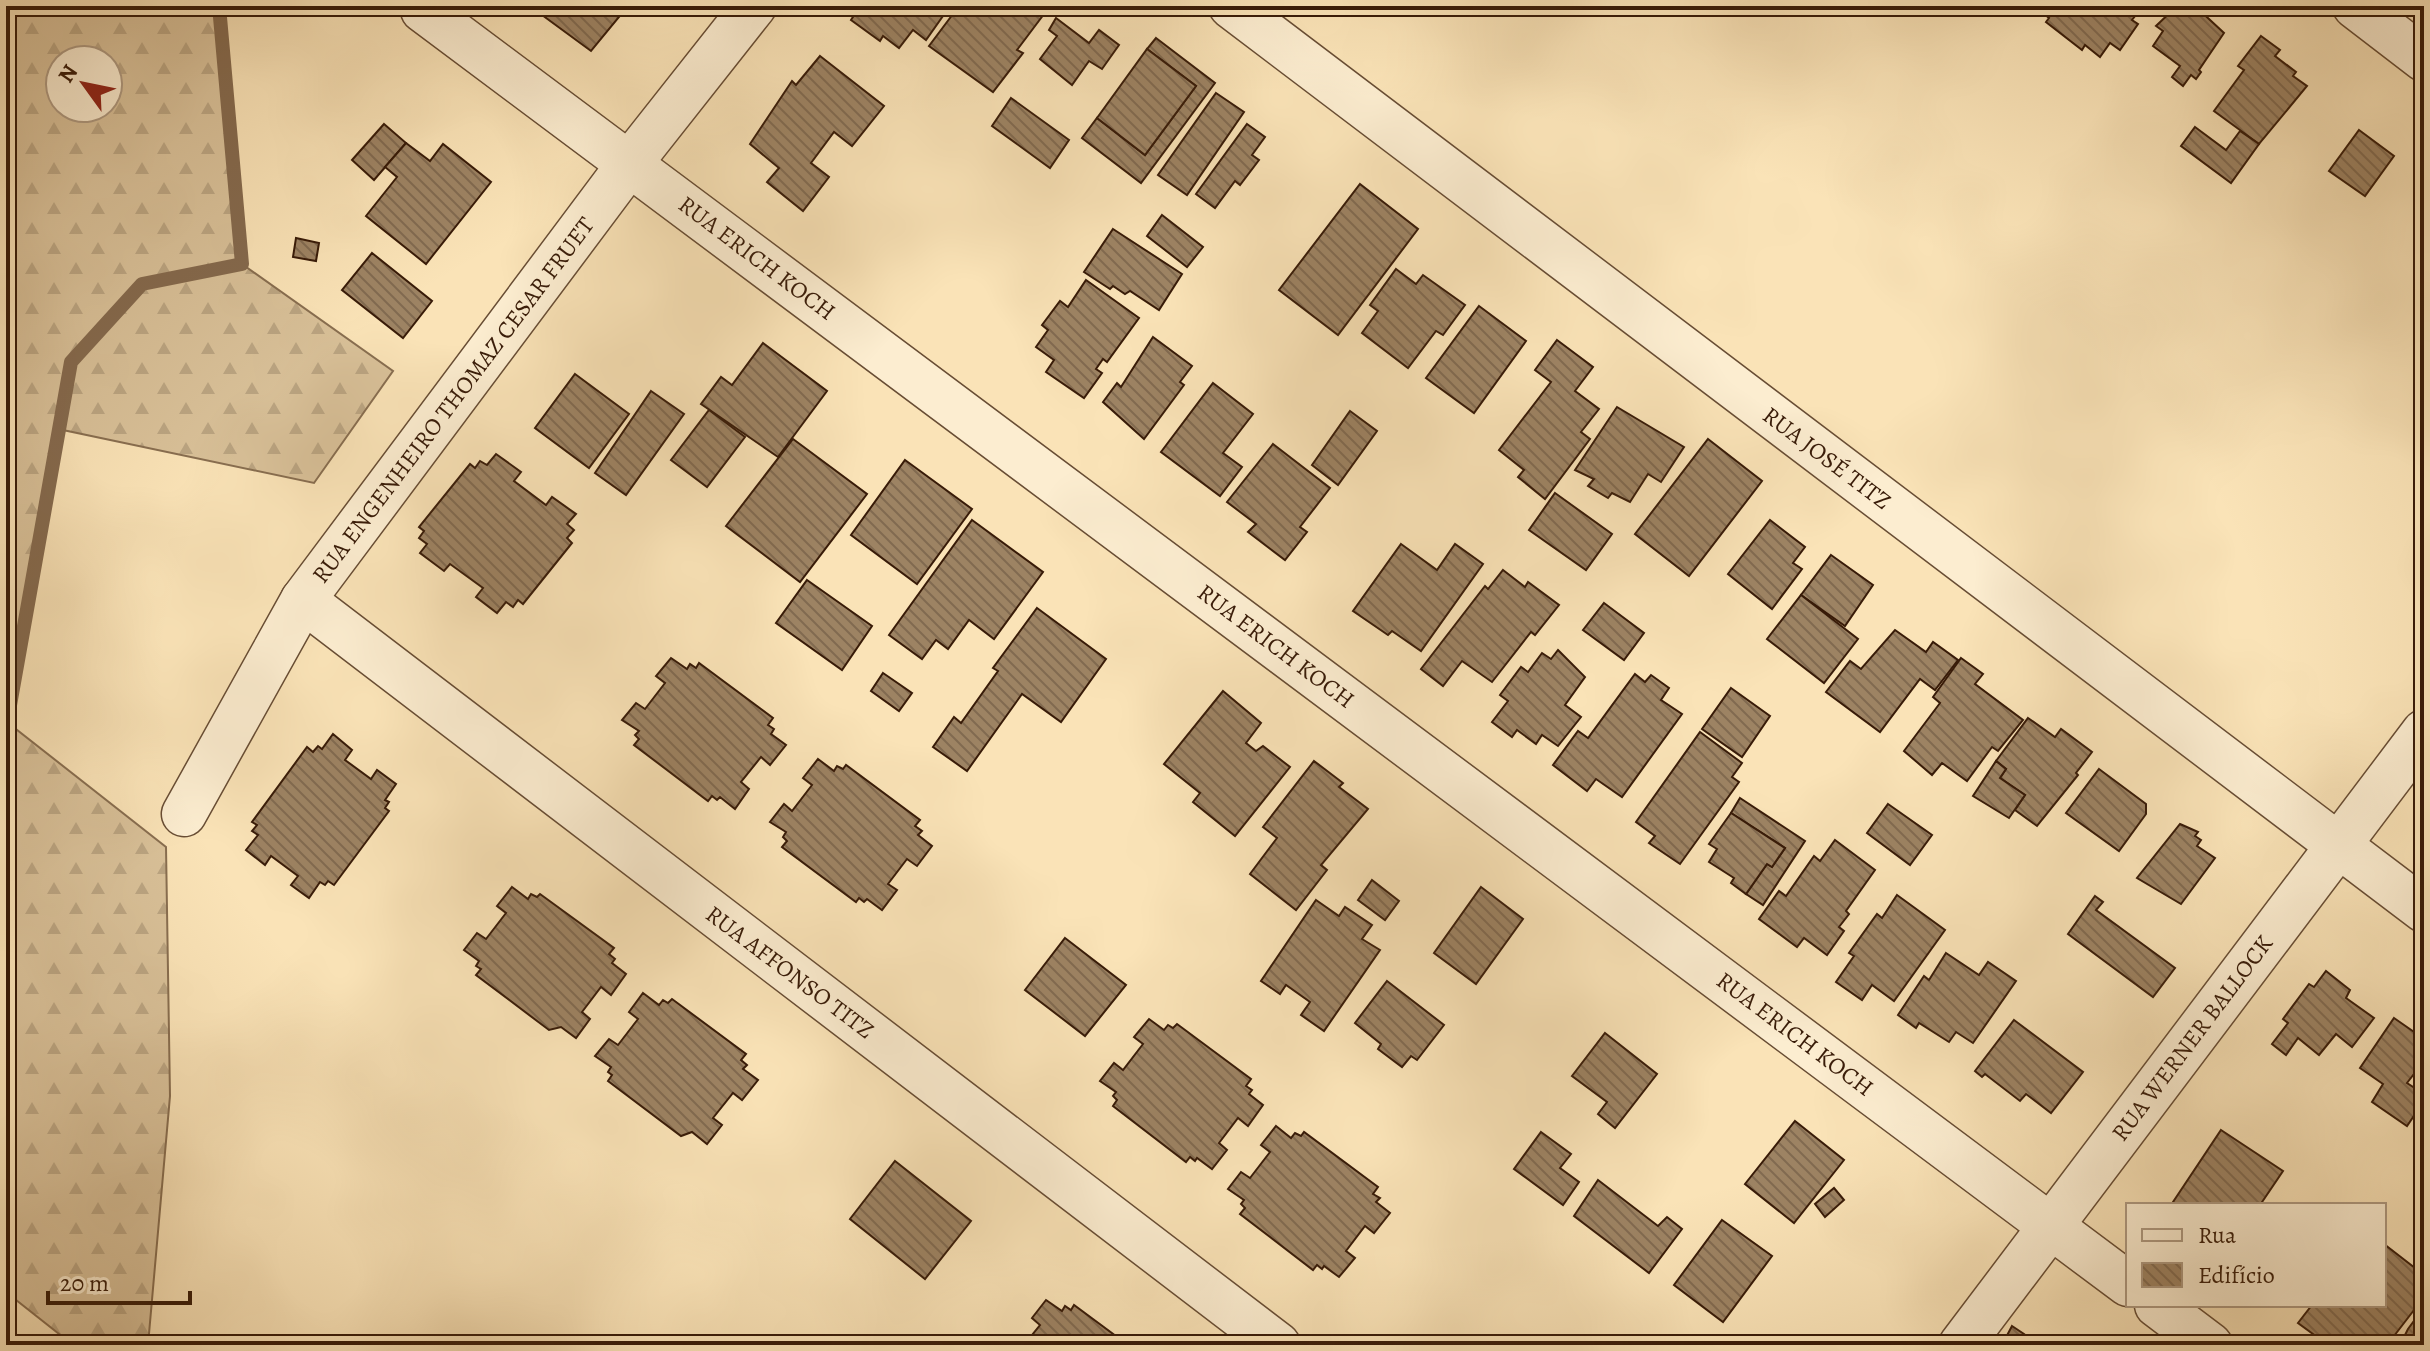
<svg xmlns="http://www.w3.org/2000/svg" width="2430" height="1351" font-family="Alegreya,serif">
	<defs>
		<pattern id="forest-firs" width="22" height="20" patternUnits="userSpaceOnUse" patternTransform="scale(2)"><rect width="22" height="20" fill="#d9c199"/><path d="M5 1l3.5 6h-7zM16 11l3.5 6h-7z" fill="#bba582"/></pattern>
		<pattern id="building-back-hatch" width="6" height="6" patternUnits="userSpaceOnUse" patternTransform="scale(2)"><rect width="6" height="6" fill="#9d8363"/><path d="M-1 5l2 2M0 0l6 6M5-1l2 2" fill="none" stroke="#816a50"/></pattern>
	</defs>
	<rect width="100%" height="100%" fill="#fae3b7"/>
	<filter id="stains"><feTurbulence type="fractalNoise" baseFrequency=".0025" numOctaves="4"/><feColorMatrix values="0 0 0 0 .2 0 0 0 0 .09 0 0 0 0 .02 0 0 0 .5 -.17"/></filter>
	<radialGradient id="worn" r=".72"><stop offset=".6" stop-color="#630" stop-opacity="0"/><stop offset="1" stop-color="#630" stop-opacity=".3"/></radialGradient>
	<!-- forest -->
	<path fill="url(#forest-firs)" stroke="#886e50" stroke-width="2" fill-rule="evenodd" d="M6 6H219L242 264 393 371 314 483 58 429 7 722 166 847 170 1096 148 1345H73L6 1292ZM60 60H108V108H60Z"/>
	<g fill="none" stroke-linecap="round" stroke-linejoin="round">
		<!-- stream -->
		<path stroke="#856a4e" stroke-width="14" d="M6 859 7 722 71 362 142 284 242 264 219 6"/>
	</g>
	<!-- building -->
	<g fill="url(#building-back-hatch)" stroke="#381b08" stroke-width="2">
		<path d="M542 6H628L591 51 538 12Z"/>
		<path d="M860 6H950L926 40 913 30 899 48 883 36 880 41 851 20Z"/>
		<path d="M959 6H1050L1017 50 1023 53 993 92 929 46Z"/>
		<path d="M2143 6 2132 20 2138 24 2120 50 2110 43 2100 57 2085 45 2082 50 2046 22 2049 18 2036 7Z"/>
		<path d="M2177 6H2195L2224 33 2199 70 2201 72 2196 79 2191 75 2183 86 2172 77 2180 66 2153 46 2163 31 2156 26Z"/>
		<path d="M1056 18 1089 43 1099 30 1119 45 1102 69 1089 61 1072 85 1040 59 1057 36 1049 30Z"/>
		<path d="M2261 36 2280 50 2275 56 2296 72 2293 76 2307 86 2259 144 2214 111 2244 70 2238 66Z"/>
		<path d="M1156 38 1215 83 1141 183 1082 138 1097 118 1145 155 1196 86 1147 49Z"/>
		<path d="M1147 49 1196 86 1145 155 1097 118Z"/>
		<path d="M820 56 884 106 852 146 834 132 811 163 829 177 803 211 767 182 779 168 750 144 792 81 796 85Z"/>
		<path d="M1216 93 1244 112 1187 195 1158 175Z"/>
		<path d="M1011 98 1069 140 1050 168 992 126Z"/>
		<path d="M384 124 406 143 374 180 352 160Z"/>
		<path d="M1247 124 1265 137 1252 155 1259 160 1240 185 1235 181 1215 208 1196 194Z"/>
		<path d="M2195 127 2226 150 2240 131 2259 144 2231 183 2181 146Z"/>
		<path d="M2359 130 2394 156 2365 196 2329 171Z"/>
		<path d="M406 143 430 161 443 144 491 182 426 264 366 216 397 177 385 167Z"/>
		<path d="M1360 184 1418 229 1338 335 1279 290Z"/>
		<path d="M1162 215 1203 247 1187 267 1147 236Z"/>
		<path d="M1113 229 1182 274 1159 310 1130 291 1125 294 1113 286 1110 289 1084 272Z"/>
		<path d="M296 238 319 243 316 261 293 257Z"/>
		<path d="M372 253 432 301 403 338 342 290Z"/>
		<path d="M1396 269 1416 284 1423 275 1465 305 1443 335 1436 331 1408 368 1362 333 1378 311 1370 305Z"/>
		<path d="M1086 280 1139 318 1107 362 1103 359 1096 369 1102 373 1084 398 1046 372 1054 360 1036 347 1048 330 1042 325 1060 301 1068 307Z"/>
		<path d="M1479 306 1526 341 1474 413 1426 378Z"/>
		<path d="M1153 337 1192 366 1180 382 1184 385 1144 439 1103 402 1117 383 1121 387Z"/>
		<path d="M1557 340 1593 367 1575 391 1599 409 1581 432 1590 439 1545 499 1518 477 1524 470 1499 450 1551 382 1535 370Z"/>
		<path d="M763 343 827 391 778 457 701 404 721 377 732 385Z"/>
		<path d="M575 374 629 414 589 468 535 428Z"/>
		<path d="M1213 383 1253 414 1223 453 1242 467 1220 496 1161 452Z"/>
		<path d="M651 391 684 414 626 495 595 473Z"/>
		<path d="M1617 407 1684 447 1661 482 1648 474 1630 502 1612 493 1608 498 1588 486 1594 479 1575 470Z"/>
		<path d="M709 410 745 437 707 487 671 460Z"/>
		<path d="M1350 411 1377 431 1338 485 1312 465Z"/>
		<path d="M793 439 867 494 800 582 726 526Z"/>
		<path d="M1708 439 1762 481 1689 576 1635 534Z"/>
		<path d="M1273 444 1330 488 1300 527 1307 532 1285 560 1248 532 1256 524 1227 502Z"/>
		<path d="M496 454 521 472 514 481 546 505 552 497 576 514 567 524 574 530 567 538 572 543 523 604 518 600 513 607 506 602 497 613 476 597 483 588 450 564 444 571 420 553 427 544 419 538 424 531 419 527 470 464 475 468 480 461 487 465Z"/>
		<path d="M905 460 972 509 917 584 851 535Z"/>
		<path d="M1555 493 1612 534 1586 570 1529 530Z"/>
		<path d="M972 520 1043 572 994 639 969 620 948 649 936 640 922 659 889 635Z"/>
		<path d="M1770 520 1805 547 1793 563 1802 569 1772 609 1728 574Z"/>
		<path d="M1401 544 1437 570 1455 544 1483 564 1421 651 1392 631 1388 635 1353 611Z"/>
		<path d="M1831 555 1873 585 1845 626 1801 595Z"/>
		<path d="M1503 570 1525 587 1528 582 1559 605 1535 635 1531 632 1492 682 1462 661 1443 686 1421 669 1485 586 1488 589Z"/>
		<path d="M807 580 872 626 842 670 776 623Z"/>
		<path d="M1801 595 1858 639 1824 683 1767 639Z"/>
		<path d="M1604 603 1644 633 1624 660 1583 630Z"/>
		<path d="M1037 608 1106 659 1061 722 1022 694 967 771 933 747 954 717 961 723 998 671 993 668Z"/>
		<path d="M1895 630 1926 652 1933 642 1958 660 1935 690 1920 679 1880 732 1826 692 1850 661 1861 669Z"/>
		<path d="M1558 650 1585 677 1565 705 1581 717 1558 746 1542 735 1536 744 1517 730 1512 737 1492 722 1508 701 1500 695 1521 667 1528 672 1542 653 1551 659Z"/>
		<path d="M671 658 687 669 690 664 696 668 699 663 773 718 768 725 774 729 771 734 786 745 770 765 761 757 741 782 749 789 735 809 720 797 717 800 712 796 708 801 634 745 639 739 635 735 639 731 622 720 636 703 645 709 665 683 656 676Z"/>
		<path d="M1961 658 1983 674 1975 684 2023 720 1998 751 1992 747 1967 781 1942 763 1932 775 1904 751 1940 703 1933 697Z"/>
		<path d="M883 673 912 693 899 711 871 691Z"/>
		<path d="M1635 674 1645 682 1651 675 1669 688 1661 700 1682 714 1622 797 1596 779 1587 791 1553 765 1578 731 1588 738Z"/>
		<path d="M1731 688 1770 716 1742 757 1702 729Z"/>
		<path d="M1223 691 1261 723 1246 743 1256 751 1263 746 1290 767 1235 836 1193 802 1200 793 1164 764Z"/>
		<path d="M2028 718 2055 737 2061 729 2092 752 2076 773 2078 775 2037 826 2015 810 2025 795 2000 778 2006 769 1996 761Z"/>
		<path d="M1700 732 1742 763 1732 777 1739 782 1680 864 1649 843 1655 836 1636 822Z"/>
		<path d="M333 734 352 750 345 760 371 779 377 770 396 784 385 800 389 802 385 808 389 811 334 885 328 881 325 885 320 882 309 898 291 885 298 876 271 856 265 865 246 850 258 835 252 831 257 825 252 822 307 747 313 752 318 746 322 749Z"/>
		<path d="M818 759 834 771 837 766 843 769 846 765 920 820 915 826 922 831 918 835 932 846 917 866 907 859 888 884 897 890 882 910 867 899 864 902 859 898 856 902 782 847 787 841 783 837 786 832 770 822 784 804 792 811 812 785 803 778Z"/>
		<path d="M1314 761 1343 783 1339 787 1368 809 1321 865 1327 870 1296 910 1250 874 1277 838 1263 827Z"/>
		<path d="M1996 761 2006 769 2000 778 2025 795 2009 818 1973 796Z"/>
		<path d="M2099 769 2146 804V814L2119 851 2066 813Z"/>
		<path d="M1740 798 1805 841 1763 905 1746 894 1767 864 1772 867 1785 848 1731 813Z"/>
		<path d="M1888 804 1932 835 1910 865 1867 833Z"/>
		<path d="M1731 813 1785 848 1772 867 1767 864 1746 894 1731 883 1734 878 1709 862 1717 849 1709 844Z"/>
		<path d="M2180 824 2198 832 2195 836 2201 840 2197 846 2215 858 2181 904 2137 878Z"/>
		<path d="M1835 840 1875 870 1846 911 1849 914 1839 927 1844 931 1827 955 1804 938 1797 947 1759 919 1779 891 1786 896 1814 856 1820 861Z"/>
		<path d="M1372 880 1399 901 1385 920 1358 900Z"/>
		<path d="M512 887 528 899 531 894 537 897 540 894 614 948 609 954 615 959 612 963 626 974 611 995 601 987 582 1012 590 1019 576 1038 561 1027 549 1030 476 975 481 969 476 966 479 961 464 950 477 933 486 939 506 913 497 906Z"/>
		<path d="M1481 887 1523 919 1476 984 1434 953Z"/>
		<path d="M1897 895 1945 930 1894 1001 1872 985 1862 1000 1836 982 1854 956 1849 953 1877 914 1882 918Z"/>
		<path d="M2095 896 2103 902 2096 910 2175 968 2153 997 2068 934Z"/>
		<path d="M1316 900 1339 916 1345 907 1372 925 1362 939 1380 950 1324 1031 1301 1015 1310 1002 1286 985 1280 994 1261 981Z"/>
		<path d="M1065 938 1126 985 1085 1036 1025 990Z"/>
		<path d="M1946 953 1979 975 1988 962 2016 981 1973 1043 1956 1032 1949 1042 1919 1023 1916 1028 1898 1015 1924 976 1929 980Z"/>
		<path d="M2326 971 2350 990 2346 998 2374 1018 2352 1047 2336 1034 2319 1055 2298 1038 2286 1055 2272 1044 2288 1023 2283 1019 2309 984 2314 987Z"/>
		<path d="M1387 981 1444 1025 1417 1060 1411 1056 1402 1067 1378 1049 1381 1044 1355 1023Z"/>
		<path d="M643 993 659 1005 663 1000 668 1003 672 999 746 1054 741 1060 747 1065 743 1069 758 1080 742 1100 733 1093 713 1118 722 1125 707 1144 692 1132 681 1136 608 1081 612 1075 608 1072 611 1067 595 1056 609 1039 618 1045 638 1019 629 1012Z"/>
		<path d="M2394 1018 2417 1034 2424 1027V1075L2417 1070 2407 1083 2424 1094V1101L2407 1126 2372 1102 2383 1084 2360 1068Z"/>
		<path d="M1149 1019 1164 1030 1168 1025 1173 1028 1177 1024 1251 1079 1246 1086 1252 1090 1249 1094 1263 1105 1248 1126 1238 1118 1219 1143 1227 1150 1212 1169 1197 1158 1195 1161 1190 1157 1186 1162 1113 1106 1117 1100 1113 1096 1116 1092 1100 1081 1114 1063 1123 1070 1143 1044 1134 1037Z"/>
		<path d="M2014 1020 2083 1072 2051 1113 2026 1094 2020 1101 1985 1074 1982 1077 1975 1071Z"/>
		<path d="M1605 1033 1657 1074 1615 1128 1598 1114 1607 1102 1572 1076Z"/>
		<path d="M1795 1121 1844 1160 1794 1223 1745 1184Z"/>
		<path d="M1276 1126 1291 1138 1295 1133 1301 1136 1304 1132 1378 1187 1373 1194 1380 1198 1376 1202 1390 1213 1374 1233 1365 1226 1346 1251 1355 1258 1339 1277 1324 1266 1322 1269 1317 1265 1313 1270 1240 1214 1245 1208 1241 1204 1244 1200 1228 1189 1241 1172 1250 1178 1270 1152 1261 1145Z"/>
		<path d="M2221 1130 2283 1171 2260 1205H2171Z"/>
		<path d="M1541 1132 1571 1154 1560 1168 1579 1182 1563 1205 1514 1169Z"/>
		<path d="M895 1161 971 1221 925 1279 850 1219Z"/>
		<path d="M1598 1180 1658 1226 1667 1217 1682 1229 1649 1273 1574 1216Z"/>
		<path d="M1834 1188 1844 1200 1825 1217 1815 1204Z"/>
		<path d="M1722 1220 1772 1256 1723 1322 1674 1285Z"/>
		<path d="M2384 1244 2424 1275V1297L2387 1345H2328L2298 1323 2312 1305H2384Z"/>
		<path d="M1046 1300 1062 1311 1065 1306 1071 1310 1074 1305 1128 1345H1024L1040 1325 1032 1318Z"/>
		<path d="M2422 1310 2424 1345H2400L2408 1329Z"/>
		<path d="M2012 1326 2024 1334 2017 1345H2002Z"/>
	</g>
	<g fill="none" stroke-linecap="round" stroke-linejoin="round">
		<defs>
			<g id="minor">
				<path d="M1231 6 2424 910"/>
				<path d="M2355 6 2424 59"/>
				<path d="M423 10 2128 1284"/>
				<path d="M303 600 1278 1345"/>
				<path d="M184 814 303 600 630 163 754 6"/>
				<path d="M2157 1305 2210 1345"/>
				<path d="M1961 1345 2424 732"/>
			</g>
		</defs>
		<!-- minor casing -->
		<use href="#minor" stroke="#684d34" stroke-width="47"/>
		<!-- minor -->
		<use href="#minor" stroke="#fcedd0" stroke-width="44"/>
	</g>
	<g text-anchor="middle" stroke-width="8" stroke-linejoin="round" paint-order="stroke">
		<!-- street labels -->
		<g font-size="24" fill="#381b08" stroke="#fcedd0">
			<text transform="translate(757 258) rotate(37)" y="8">RUA ERICH KOCH</text>
			<text transform="translate(453 400) rotate(-53)" y="8">RUA ENGENHEIRO THOMAZ CESAR FRUET</text>
			<text transform="translate(1827 458) rotate(37)" y="8">RUA JOSÉ TITZ</text>
			<text transform="translate(1276 646) rotate(37)" y="8">RUA ERICH KOCH</text>
			<text transform="translate(790 972) rotate(37)" y="8">RUA AFFONSO TITZ</text>
			<text transform="translate(1795 1034) rotate(37)" y="8">RUA ERICH KOCH</text>
			<text transform="translate(2192 1038) rotate(-53)" y="8">RUA WERNER BALLOCK</text>
		</g>
	</g>
	<!-- margin -->
	<rect width="2430" height="1351" fill="none" stroke="#fae3b7" stroke-width="32"/>
	<rect x="8" y="8" width="2414" height="1335" fill="none" stroke="#381b08" stroke-width="4"/>
	<rect x="16" y="16" width="2398" height="1319" fill="none" stroke="#381b08" stroke-width="2"/>
	<!-- legend -->
	<rect x="2126" y="1203" width="260" height="104" fill="#fcedd0" stroke="#ae9980" stroke-width="2"/>
	<rect x="2142" y="1229" width="40" height="12" fill="#fcedd0" stroke="#ae9980" stroke-width="2"/>
	<text x="2198" y="1243" font-size="24" fill="#381b08">Rua</text>
	<rect x="2142" y="1263" width="40" height="24" fill="url(#building-back-hatch)" stroke="#ae9980" stroke-width="2"/>
	<text x="2198" y="1283" font-size="24" fill="#381b08">Edifício</text>
	<!-- north arrow -->
	<g transform="translate(84 84) rotate(303)"><circle r="38" fill="#fcedd0" stroke="#ae9980" stroke-width="2"/>
	<path d="M0-6L14 30L0 20L-14 30Z" fill="#8f2418"/>
	<text y="-12" font-size="22" font-weight="bold" text-anchor="middle" fill="#381b08">N</text>
	</g>
	<!-- scale -->
	<path d="M48 1291v12h142v-12" fill="none" stroke="#381b08" stroke-width="4"/>
	<text x="60" y="1291" font-size="24" fill="#381b08" stroke="#fcedd0" stroke-width="6" paint-order="stroke">20 m</text>
	<rect width="100%" height="100%" filter="url(#stains)"/>
	<rect width="100%" height="100%" fill="url(#worn)"/>
</svg>
